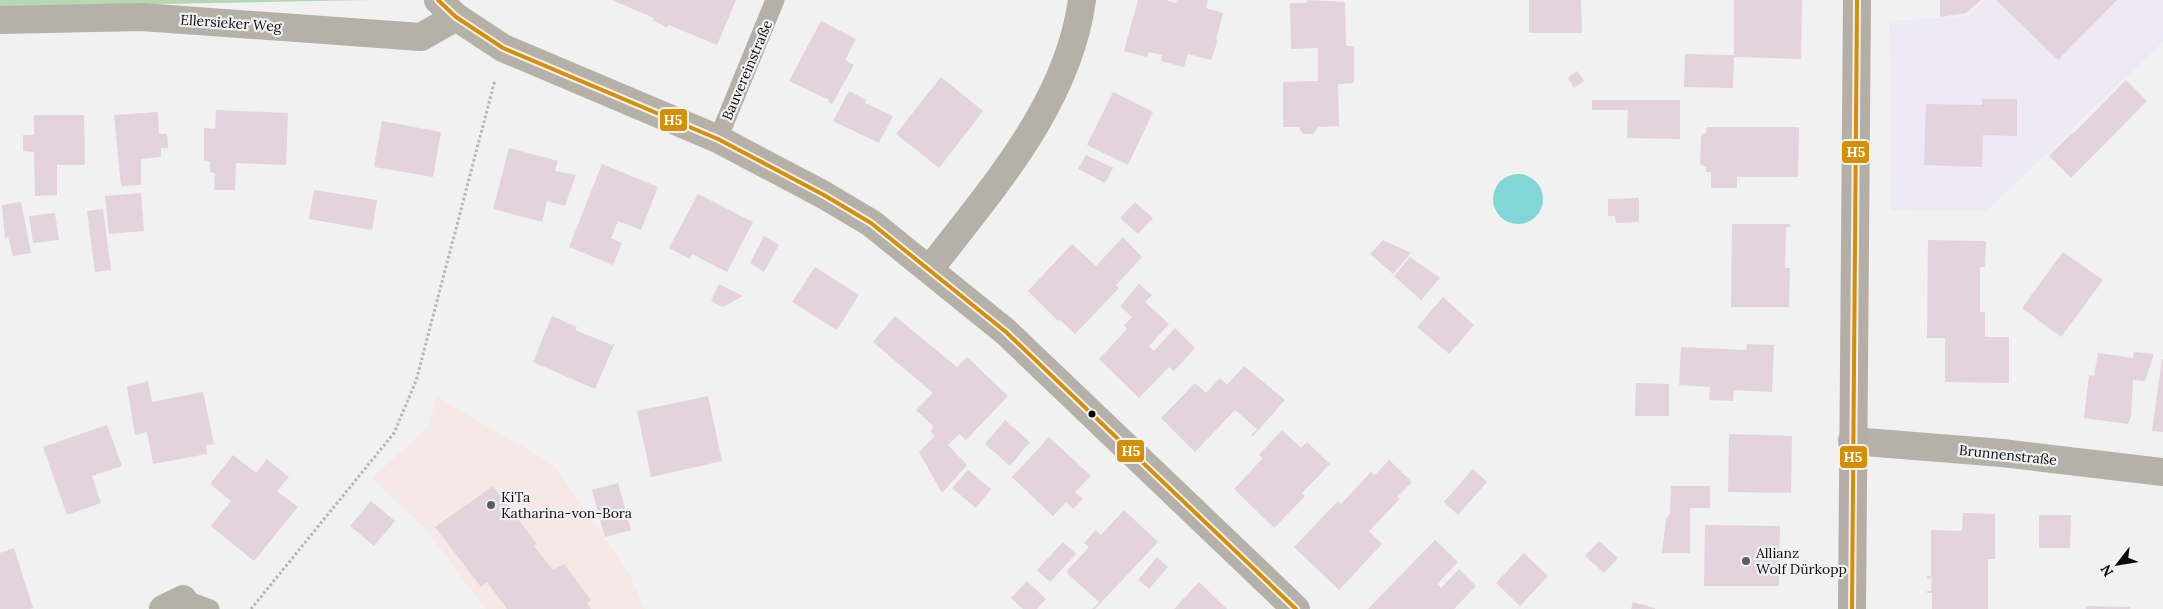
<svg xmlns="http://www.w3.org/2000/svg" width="2163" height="609" font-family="Lora,serif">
	<rect width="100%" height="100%" fill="#f1f1f1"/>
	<!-- commercial -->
	<path fill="#ede9f5" d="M1985 0H2163V42L1987 211 1891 210 1889 21 1969 16Z"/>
	<!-- education -->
	<path fill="#f6e8e5" d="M437 397 554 465 629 573 645 609H485L428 532 372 478 428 427Z"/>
	<!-- forest -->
	<path fill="#b6d7b5" d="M0 0H370L0 7Z"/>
	<!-- water -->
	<circle fill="#83d6d6" cx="1518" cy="199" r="25"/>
	<!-- building -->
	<g fill="#e3d3dc">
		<path d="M612 0H736L717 45 669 25 666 27 653 20 654 18Z"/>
		<path d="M1138 0H1166L1176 3 1177 0H1208L1206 8 1223 13 1216 39 1218 40 1211 60 1188 54 1184 67 1161 61 1162 55 1149 52 1147 57 1124 51Z"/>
		<path d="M1308 0 1345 2 1346 46H1354V83L1338 84 1339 126 1318 127 1313 134H1303L1299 127H1283V82L1318 81V48L1291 49 1290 3H1306Z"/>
		<path d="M1529 0H1581L1582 33H1529Z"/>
		<path d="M1734 0H1802L1801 59 1734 57 1733 88 1684 87 1685 54 1734 55Z"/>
		<path d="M1940 0H1981L1966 13 1940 17Z"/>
		<path d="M1996 0H2117L2058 60Z"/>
		<path d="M821 21 856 39 845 60 854 65 832 104 828 102 829 100 789 81Z"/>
		<path d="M1577 71 1584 81 1574 88 1568 78Z"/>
		<path d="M941 77 983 111 939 168 896 134Z"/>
		<path d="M2126 80 2147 101 2071 178 2049 156 2072 133 2073 134Z"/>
		<path d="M849 91 866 100 865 103 893 116 879 143 833 121Z"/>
		<path d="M1113 92 1153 112 1128 165 1087 145Z"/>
		<path d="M1982 99H2017V136L1983 135 1982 167 1924 165 1926 104 1982 105Z"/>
		<path d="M1592 100H1680V139L1627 138 1628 110H1592Z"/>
		<path d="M216 110 288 113 286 165 236 163 235 190H214L215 173 210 172V162L204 161V128L215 129Z"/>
		<path d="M158 112 159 134H167L168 148H161V157L141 159V185L121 186 114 115Z"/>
		<path d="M34 115H84L85 165H57V195L35 196 34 152 23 151V135H34Z"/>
		<path d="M382 121 441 132 433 177 374 167Z"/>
		<path d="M1707 127H1799L1798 177H1737V188H1711V172H1706V167L1700 164 1701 137 1702 134 1706 133Z"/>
		<path d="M509 148 558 161 555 171 576 175 565 206 547 201 542 222 493 209Z"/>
		<path d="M1086 155 1113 168 1105 183 1078 169Z"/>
		<path d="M602 164 658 187 641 230 618 221 611 238 622 243 613 265 569 247Z"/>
		<path d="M314 190 377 200 372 230 309 219Z"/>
		<path d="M141 193 144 231 109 234 105 196Z"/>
		<path d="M698 194 753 222 727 272 692 254 690 259 669 248Z"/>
		<path d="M1639 198V222L1616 223 1615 216H1608V199Z"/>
		<path d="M21 202 31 253 13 256 8 237 5 238 2 205Z"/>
		<path d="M1135 202 1153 218 1138 234 1120 218Z"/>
		<path d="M103 209 111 270 95 272 87 211Z"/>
		<path d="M55 213 59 240 33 243 29 216Z"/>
		<path d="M1732 224H1790V227H1786L1785 268H1790L1789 307H1731Z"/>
		<path d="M764 236 779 245 764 272 750 263Z"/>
		<path d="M1123 237 1142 257 1116 285 1119 288 1075 334 1060 320 1058 321 1028 291 1072 244 1096 266Z"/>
		<path d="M1383 240 1411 253 1393 274 1370 254Z"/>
		<path d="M1928 240 1986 241 1985 267H1980V312H1985V337H2009V383L1945 382V338H1927Z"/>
		<path d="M2063 252 2103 280 2061 337 2022 308Z"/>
		<path d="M1410 257 1440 278 1421 300 1394 276Z"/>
		<path d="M815 267 859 295 837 330 792 302Z"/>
		<path d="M719 284 743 296 723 307 711 301Z"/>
		<path d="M1139 284 1152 295 1145 302 1169 324 1149 346 1154 351 1175 328 1195 348 1174 371 1169 367 1139 398 1099 359 1127 329 1124 325 1132 317 1120 306Z"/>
		<path d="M1443 297 1474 325 1449 354 1417 327Z"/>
		<path d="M552 316 577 327 575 330 612 345 615 343 595 389 533 362Z"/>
		<path d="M895 316 957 367 967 357 1008 396 966 440 959 434 948 445 967 465 942 493 919 452 935 436 931 432 933 426 916 410 933 393 873 342Z"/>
		<path d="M1747 344 1774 345 1772 392 1734 390 1733 401 1709 400 1710 387 1679 385 1681 347 1746 350Z"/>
		<path d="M2134 352 2154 354 2145 381 2133 380 2131 416 2128 424 2084 418 2089 375 2094 376 2098 353 2133 358Z"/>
		<path d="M2162 359H2163V432L2152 431Z"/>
		<path d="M1244 366 1285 400 1253 436 1251 435 1257 429 1235 410 1195 452 1161 418 1195 383 1206 393 1220 378 1227 385Z"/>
		<path d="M148 381 152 402 203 392 214 444 206 445 207 454 153 464 147 432 135 435 127 387Z"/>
		<path d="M1636 383 1669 384V416H1635Z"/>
		<path d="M708 396 722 461 651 477 637 411Z"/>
		<path d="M1005 420 1030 442 1010 466 985 444Z"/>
		<path d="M107 425 122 466 92 476 101 503 67 515 43 447Z"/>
		<path d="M1282 430 1301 448 1307 442 1330 464 1302 493 1305 496 1274 528 1234 489 1263 458 1259 455Z"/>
		<path d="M1729 434 1792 436 1791 493 1728 492Z"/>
		<path d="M1049 437 1091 476 1075 492 1083 499 1073 509 1066 502 1053 516 1012 477Z"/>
		<path d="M233 455 256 473 267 459 289 477 277 491 298 507 254 561 211 526 231 501 210 484Z"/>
		<path d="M1389 460 1412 482 1397 497 1400 499 1369 531 1382 544 1339 590 1294 547 1338 501 1341 504 1371 472 1375 475Z"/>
		<path d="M1473 469 1487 482 1458 515 1444 502Z"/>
		<path d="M968 470 991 489 976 508 952 488Z"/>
		<path d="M618 483 631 530 605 537 592 490Z"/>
		<path d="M493 486 537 544 534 546 553 570 564 564 591 600 587 603 591 609H507L487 582 481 587 435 527Z"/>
		<path d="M1671 486H1710V508H1690V553H1662L1666 519 1670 514Z"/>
		<path d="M371 501 395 521 374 546 350 526Z"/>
		<path d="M1124 510 1158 542 1095 609H1092L1099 602 1066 572 1089 547 1084 543 1096 530 1101 535Z"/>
		<path d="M1963 513 1995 514V559H1988V609H1932V593H1927V591H1931L1932 578 1927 579V576H1931V530L1962 531Z"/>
		<path d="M2039 515H2071L2070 548H2039Z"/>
		<path d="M1705 525 1780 526 1779 586H1704Z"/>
		<path d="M1435 540 1458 562 1437 584 1441 588 1459 569 1476 586 1454 609H1368Z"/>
		<path d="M1599 541 1618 558 1604 573 1585 556Z"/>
		<path d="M1063 542 1076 554 1050 582 1037 570Z"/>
		<path d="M14 548 33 608 30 609H0V553Z"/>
		<path d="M1524 553 1548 576 1520 606 1496 583Z"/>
		<path d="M1157 557 1168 567 1149 589 1138 580Z"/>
		<path d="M1027 581 1046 599 1037 609H1023L1011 598Z"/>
		<path d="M1199 582 1227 609H1174Z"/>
		<path d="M1633 602 1655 608V609H1631Z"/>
		<path d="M2086 606 2130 607V609H2086Z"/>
	</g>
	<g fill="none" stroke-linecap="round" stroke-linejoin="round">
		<!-- path -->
		<path stroke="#b8b5b1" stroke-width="3" stroke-dasharray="2.5 2.5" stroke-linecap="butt" d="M251 609 394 433 416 381 495 80"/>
		<!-- service -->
		<g stroke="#b5b0a8" stroke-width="19">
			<path d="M718 139 775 0"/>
			<path d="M183 599 210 609"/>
		</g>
		<!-- minor -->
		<g stroke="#b5b0a8" stroke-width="28">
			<path d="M438 0 456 17 503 48 718 139 824 195 871 223 1006 332 1296 609"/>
			<path d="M0 20 142 17 421 37 456 17"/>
			<path d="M930 269C992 188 1068 104 1082 0"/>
			<path d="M1852 441 2002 453 2163 472"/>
			<path d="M163 609 183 599"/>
		</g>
		<!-- secondary -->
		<path stroke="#b4aea6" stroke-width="28" d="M1852 609 1857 0"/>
		<defs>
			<g id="bus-1">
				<path d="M438 0 456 17 503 48 718 139 824 195 871 223 1006 332 1296 609"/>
				<path d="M1852 609 1857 0"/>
			</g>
		</defs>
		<!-- bus-1 casing -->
		<use href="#bus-1" stroke="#f1f0f2" stroke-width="8"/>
		<!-- bus-1 -->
		<use href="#bus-1" stroke="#d48f02" stroke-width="4"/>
	</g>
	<!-- markers -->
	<circle fill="#0c0b0c" stroke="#f1f0f2" stroke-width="2" cx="1092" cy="414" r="4.5"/>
	<g fill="#5c5c5c" stroke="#f1f0f2" stroke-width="2">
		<circle cx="491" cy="505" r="5"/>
		<circle cx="1746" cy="561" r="5"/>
	</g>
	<g text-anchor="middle" stroke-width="4.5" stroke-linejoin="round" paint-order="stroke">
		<!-- street labels -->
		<g font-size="14" fill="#0c0b0c" stroke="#f1f0f2">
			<text transform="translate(231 23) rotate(4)" y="5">Ellersieker Weg</text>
			<text transform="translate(747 70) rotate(-67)" y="5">Bauvereinstraße</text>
			<text transform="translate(2008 455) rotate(6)" y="5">Brunnenstraße</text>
		</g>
		<!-- poi labels -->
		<g font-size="14" fill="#0c0b0c" stroke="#f1f0f2" text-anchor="start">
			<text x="501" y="502">KiTa<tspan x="501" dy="16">Katharina-von-Bora</tspan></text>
			<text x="1756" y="558">Allianz<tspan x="1756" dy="16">Wolf Dürkopp</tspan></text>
		</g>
	</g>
	<g stroke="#f1f0f2" stroke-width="2">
		<rect x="659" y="108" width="29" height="24" rx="5" fill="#d48f02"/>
		<rect x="1841" y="140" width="29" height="24" rx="5" fill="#d48f02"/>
		<rect x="1116" y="439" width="29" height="24" rx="5" fill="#d48f02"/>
		<rect x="1839" y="445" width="29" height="24" rx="5" fill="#d48f02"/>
	</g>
	<g font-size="14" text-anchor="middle" font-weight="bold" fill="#fff">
		<text x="673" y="125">H5</text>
		<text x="1856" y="157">H5</text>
		<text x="1131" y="456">H5</text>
		<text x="1853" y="462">H5</text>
	</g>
	<!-- north arrow -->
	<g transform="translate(2118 564) rotate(239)" stroke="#f1f0f2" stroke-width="4" paint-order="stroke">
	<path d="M0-4L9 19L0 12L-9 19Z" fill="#0c0b0c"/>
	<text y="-8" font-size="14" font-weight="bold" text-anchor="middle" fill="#0c0b0c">N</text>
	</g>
</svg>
